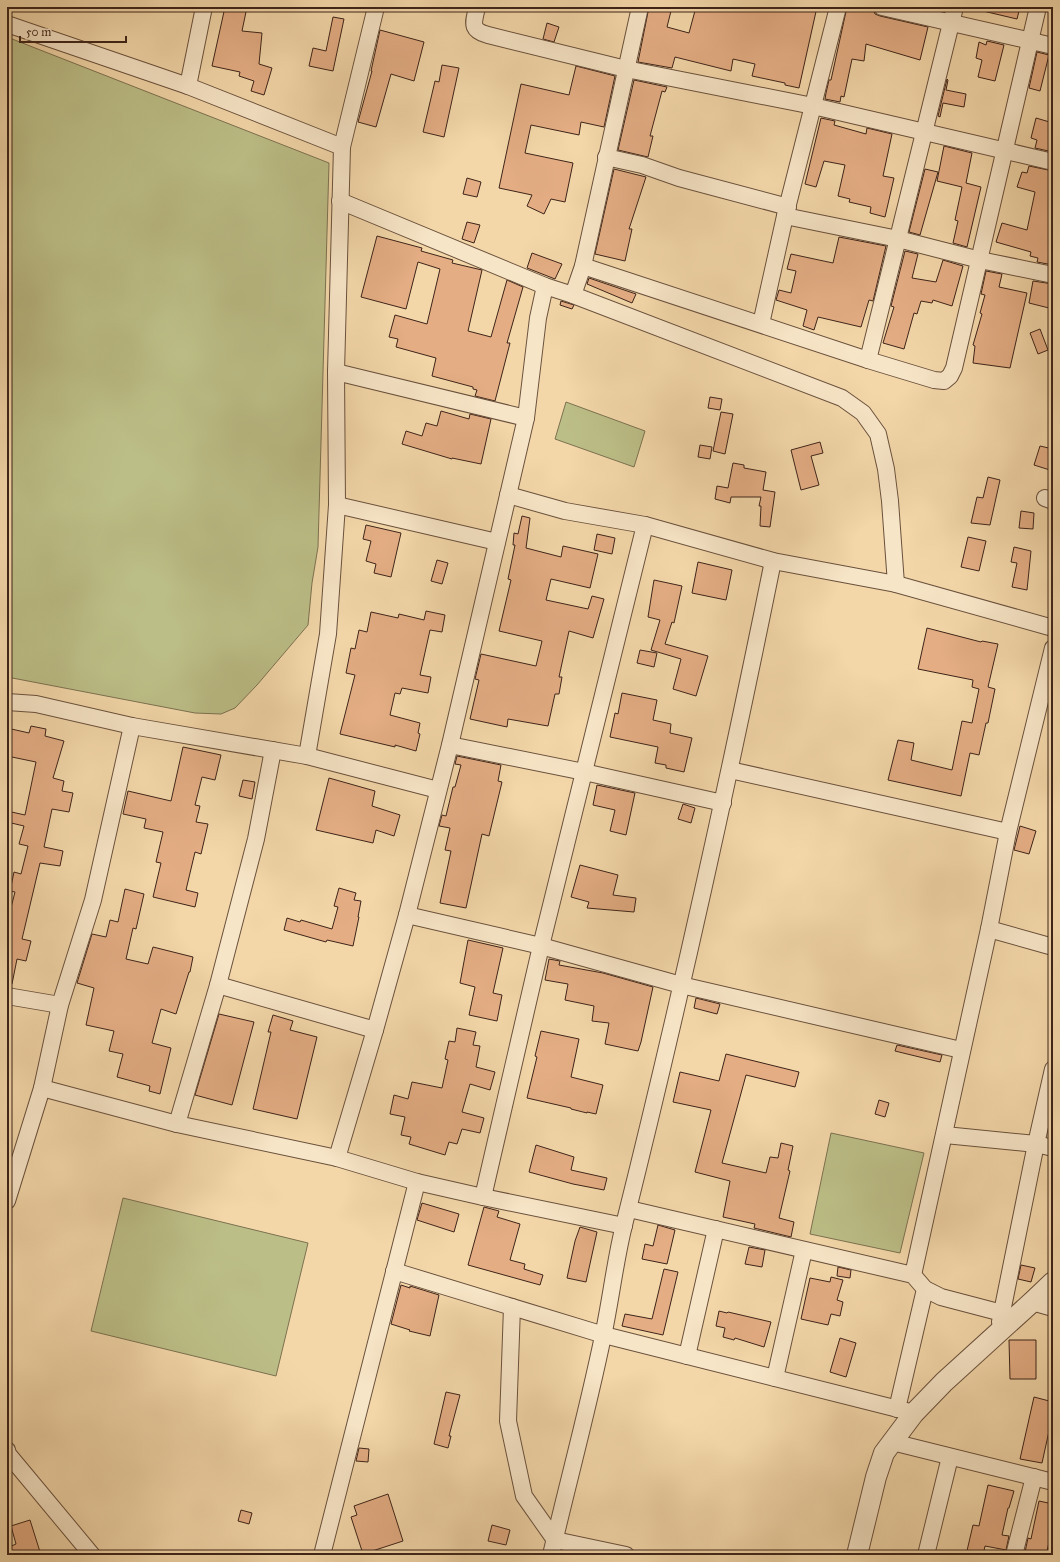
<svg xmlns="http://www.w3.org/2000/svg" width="1060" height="1562" font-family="'IM FELL Great Primer',serif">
	<rect width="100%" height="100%" fill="#f3d7a9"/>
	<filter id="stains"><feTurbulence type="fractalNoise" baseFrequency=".005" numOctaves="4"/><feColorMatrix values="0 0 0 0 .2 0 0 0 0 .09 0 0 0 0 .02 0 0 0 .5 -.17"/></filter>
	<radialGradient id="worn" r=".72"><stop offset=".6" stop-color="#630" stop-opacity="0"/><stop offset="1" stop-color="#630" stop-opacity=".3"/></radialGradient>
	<!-- green -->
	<g fill="#bcbe87" stroke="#7c7150">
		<path d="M7 37 329 163 318 547 312 583 308 625 257 685 235 708 221 714 195 713 7 677Z"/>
		<path d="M566 402 645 431 634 467 555 439Z"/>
		<path d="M831 1133 924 1153 900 1253 810 1234Z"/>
		<path d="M123 1198 308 1243 276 1376 91 1331Z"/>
	</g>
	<!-- building -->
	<g fill="#e4ad84" stroke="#3d2419">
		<path d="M225 7H247L242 31 262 33 259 64 272 68 264 95 251 91 254 81 239 76 240 72 212 66Z"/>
		<path d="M649 7H672L667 27 689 33 696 7H817L799 88 785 85V83L752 76 755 64 733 59 731 71 675 57 672 68 638 62Z"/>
		<path d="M847 7H865L873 9 875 14 880 16 928 27 920 60 866 44 864 61 852 59 844 97 841 96 840 102 825 99 826 93 829 80H831Z"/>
		<path d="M984 7H1020L1017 19 983 11Z"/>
		<path d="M333 17 344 19 333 71 309 66 313 48 326 51Z"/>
		<path d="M547 23 559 27 554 42 543 39Z"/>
		<path d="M380 30 424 42 414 81 391 74 376 127 358 122 372 71H371Z"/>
		<path d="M987 41 1004 45 995 81 978 77 982 60 976 58 979 42 986 45Z"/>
		<path d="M1037 52 1049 55 1040 91 1029 88Z"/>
		<path d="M442 65 459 68 444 137 423 132 435 81 439 82Z"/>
		<path d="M576 66 615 76 604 127 581 122 579 135 531 125 525 153 573 163 565 202 551 199 544 214 527 206 532 195 499 188 521 84 569 95Z"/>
		<path d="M947 79 948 80 946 90 966 94 964 107 943 103 940 117 938 116Z"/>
		<path d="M634 80 667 87 665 92 662 91 650 136H653L648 157 618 150Z"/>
		<path d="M821 118 835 121 834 125 866 134 867 128 892 134 883 176 894 178 885 217 870 213 871 207 849 202 850 199 838 196 845 165 824 161 816 187 805 184Z"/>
		<path d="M1036 118 1053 123V152L1035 148 1037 140 1031 138Z"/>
		<path d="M944 146 972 153 966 183 981 187 967 247 953 243 958 221 955 220 962 187 937 181Z"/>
		<path d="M1029 166 1053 171V265L1037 262 1038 258 1030 256 1031 252 996 242 1002 223 1027 230 1035 192 1017 187 1022 172 1027 173Z"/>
		<path d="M614 169 646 177 629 229H632L625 261 595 254Z"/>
		<path d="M925 169 938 172 920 235 909 232Z"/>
		<path d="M467 178 481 182 477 197 463 194Z"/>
		<path d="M467 222 480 225 474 243 462 239Z"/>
		<path d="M377 236 422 248 421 251 453 260 452 263 482 270 468 331 491 337 507 280 523 287 507 343H510L495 401 475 396 477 390 473 389V387L432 376 436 358 396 347 398 339 389 337 395 315 427 324 440 269 418 262 406 309 361 297Z"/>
		<path d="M839 237 886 246 873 301 869 300 861 327 818 317 814 330 803 326 807 310 776 300 779 290 791 293 796 271 787 269 791 254 833 263Z"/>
		<path d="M905 251 918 254 912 278 936 282 943 260 963 266 952 306 933 300 932 303 921 301 917 314 914 313 904 349 883 343 894 307 891 306Z"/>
		<path d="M532 253 562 264 555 279 527 268Z"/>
		<path d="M986 271 1002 274 999 287 1027 293 1010 368 973 363 975 346 973 345 982 314 980 313 985 295 981 294Z"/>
		<path d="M589 278 636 294 632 303 587 284Z"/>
		<path d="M1033 281 1053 284V309L1029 303Z"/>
		<path d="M561 301 574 305 572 309 560 305Z"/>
		<path d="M1040 329 1048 350 1038 354 1030 333Z"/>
		<path d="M710 397 722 399 720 410 708 408Z"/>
		<path d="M441 411 469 419 470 414 491 419 481 464 452 458V459L402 444 406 431 422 436 426 423 437 426Z"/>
		<path d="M721 412 733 414 725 454 713 451Z"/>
		<path d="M820 442 823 453 811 456 819 485 801 490 791 450Z"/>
		<path d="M700 445 712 447 710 459 698 457Z"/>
		<path d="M1040 446 1053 449V471L1034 465Z"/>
		<path d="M733 463 744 465V468L766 472 763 490 775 492 770 527 760 526 761 506H759L761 497H731L730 503 715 499 717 486 728 488Z"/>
		<path d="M988 477 1000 480 990 525 971 523 977 497 983 498Z"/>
		<path d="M1021 511 1034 513 1033 529 1019 528Z"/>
		<path d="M522 516 530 518 526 548 561 557 563 546 598 554 590 588 551 579 546 600 588 609 592 596 604 599 593 638 569 631 559 677H562L559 694H555L548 726 508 719 507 727 470 719 479 680 475 679 481 654 536 666 542 641 499 631 511 580 508 579 515 545H513L514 533 518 534Z"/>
		<path d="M366 525 401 533 391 577 374 573 376 564 366 561 371 541 363 539Z"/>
		<path d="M597 534 615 538 612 554 594 550Z"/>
		<path d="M968 537 986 541 979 571 961 567Z"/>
		<path d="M1014 547 1031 551 1027 590 1012 587 1017 563 1011 562Z"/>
		<path d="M437 560 448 563 442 584 431 581Z"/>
		<path d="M698 562 732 570 726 600 692 593Z"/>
		<path d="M654 580 682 586 674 623 672 622 665 644 708 656 696 696 673 689 681 659 651 650 660 620 648 617Z"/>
		<path d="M426 611 445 615 442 632 430 630 420 675 431 677 428 693 402 688 400 694 395 693 390 715 420 723 418 733 420 734 416 751 395 745V747L340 734 355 675 346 673 351 648 355 649 359 630 367 632 371 612 398 618 399 614 424 620Z"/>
		<path d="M927 628 981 642 982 641 998 644 988 687 995 689 988 723H986L979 755 970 753 961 796 888 780 898 740 914 743 911 760 952 770 962 721 972 723 979 689 972 687 973 680 918 669Z"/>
		<path d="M640 650 657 653 654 667 637 663Z"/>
		<path d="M622 693 657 700 653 720 671 724 670 733 692 738 684 772 666 768V765L655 763 658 747 610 737 615 713 618 714Z"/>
		<path d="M31 726 46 729 45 736 64 741 53 778 64 781 62 791 73 793 69 812 52 809 44 847 63 851 60 866 40 863 22 939 31 941 26 961 17 959 12 984 7 983V923L15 892 10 891 14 872 21 874 28 846 19 844 24 826 7 822V811L25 815 36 762 7 756V728L29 733Z"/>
		<path d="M183 747 221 755 215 780 202 777 195 805 200 806 196 822 208 824 201 854 195 852 186 890 198 893 195 907 153 897 161 863 156 862 163 832 144 828 146 819 123 814 128 791 171 801Z"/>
		<path d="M457 756 501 765 498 781 502 782 489 836 482 834 466 908 440 903 451 851 445 850 450 828 439 826 442 815 446 816 453 787H455L461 765 455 764Z"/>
		<path d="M329 778 375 791 372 806 400 815 394 836 376 830 373 843 316 830Z"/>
		<path d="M243 780 255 782 252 799 239 796Z"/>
		<path d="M597 785 635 793 626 835 610 831 615 810 593 805Z"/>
		<path d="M683 804 695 808 691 823 678 819Z"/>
		<path d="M1020 826 1036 831 1029 854 1014 850Z"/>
		<path d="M580 865 618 875 613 895 636 898 634 912 587 908 589 902 571 897Z"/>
		<path d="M339 888 356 893 354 900 361 901 358 917H359L353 946 327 940 326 942 284 930 287 918 300 922 301 920 332 929 338 907 334 906Z"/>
		<path d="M125 889 144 894 136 929 133 928 126 959 148 964 153 947 193 957 190 972H189L176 1014 161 1009 152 1043 171 1048 160 1094 149 1091 150 1086 117 1077 123 1054 109 1051 114 1031 86 1025 94 988 77 983 92 934 106 937 110 920 118 922Z"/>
		<path d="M468 940 503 948 493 993 502 995 497 1021 469 1015 475 987 460 983Z"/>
		<path d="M549 959 560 961 559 965 603 973 653 987 641 1042 638 1051 605 1044 609 1023 592 1021 594 1006 565 1000 568 984 545 980Z"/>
		<path d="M696 998 720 1004 717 1014 694 1008Z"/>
		<path d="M219 1014 254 1022 232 1105 195 1095Z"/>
		<path d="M273 1015 293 1021 290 1030 317 1037 297 1119 253 1109 271 1032H268Z"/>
		<path d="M457 1028 476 1032 473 1045 480 1046 476 1067 495 1072 490 1090 470 1084 462 1112 484 1118 480 1133 462 1129 457 1144 449 1142 445 1155 409 1144 411 1137 401 1135 405 1117 390 1114 394 1095 408 1099 412 1082 442 1088 448 1060 445 1059 449 1041 455 1042Z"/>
		<path d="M541 1031 579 1039 571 1077 603 1085 596 1114 587 1112V1113L571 1109V1108L527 1098 537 1057 535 1056Z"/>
		<path d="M897 1045 942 1055 940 1062 895 1051Z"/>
		<path d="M726 1054 799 1072 795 1087 746 1075 722 1163 766 1173 770 1157 778 1158 781 1143 793 1146 788 1170 790 1171 779 1218 794 1222 791 1237 754 1228 755 1224 723 1217 730 1181 695 1172 711 1110 673 1102 680 1072 719 1081Z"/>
		<path d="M879 1100 889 1103 885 1117 875 1114Z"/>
		<path d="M536 1145 574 1157 571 1170 607 1178 604 1190 573 1184 529 1172Z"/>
		<path d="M422 1203 459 1214 454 1232 417 1220Z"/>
		<path d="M484 1207 499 1211 497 1217 520 1224 510 1260 525 1264 524 1269 543 1275 540 1285 468 1265Z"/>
		<path d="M658 1225 675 1230 667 1264 642 1259 645 1244 653 1246Z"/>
		<path d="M580 1227 597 1232 586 1282 567 1278 575 1241Z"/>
		<path d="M749 1247 765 1250 762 1267 745 1264Z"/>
		<path d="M1021 1265 1035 1268 1031 1282 1018 1279Z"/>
		<path d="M838 1267 851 1270 850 1278 837 1276Z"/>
		<path d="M664 1269 678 1272 663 1335 622 1326 625 1314 652 1319Z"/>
		<path d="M831 1277 843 1280 837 1300 843 1302 840 1316 831 1314 828 1325 801 1319 810 1278 830 1282Z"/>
		<path d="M401 1285 410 1288V1286L439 1295 430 1336 409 1331 410 1330 391 1324Z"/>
		<path d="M719 1311 727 1313 728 1312 771 1322 764 1347 735 1338 734 1340 723 1337 725 1328 716 1326Z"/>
		<path d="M840 1338 856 1343 846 1377 830 1372Z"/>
		<path d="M1009 1340H1036V1379H1010Z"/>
		<path d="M446 1392 460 1395 449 1436H451L448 1448 434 1444Z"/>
		<path d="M1034 1397 1053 1402V1413L1042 1463 1020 1459Z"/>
		<path d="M359 1448 369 1449 368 1462 356 1461Z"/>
		<path d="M988 1485 1014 1491 1009 1508H1008L1002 1535 1009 1536 1006 1550 985 1546 983 1555H966L973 1525 979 1526Z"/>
		<path d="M388 1494 403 1541 363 1554 351 1517 357 1515 354 1506Z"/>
		<path d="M1039 1501 1053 1504V1520L1051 1534 1046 1555H1029V1552H1025L1028 1538 1031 1539Z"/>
		<path d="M241 1510 252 1513 249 1524 238 1521Z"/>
		<path d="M30 1520 41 1555H7V1548L16 1544 11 1526Z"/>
		<path d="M492 1525 510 1530 506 1545 488 1541Z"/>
	</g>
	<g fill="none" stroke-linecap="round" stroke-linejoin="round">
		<defs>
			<g id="minor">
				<path d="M477 7C474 22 469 30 488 35L626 69 813 106 1053 162"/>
				<path d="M882 7 1053 46"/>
				<path d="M7 24 188 86 342 147 336 372 337 505 328 634 307 756 132 726 36 704 7 702"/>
				<path d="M188 86 204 7"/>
				<path d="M342 147 376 7"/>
				<path d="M606 157 642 165 679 178 788 207"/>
				<path d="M340 201 545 286 573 295 842 398 863 413 878 434 886 469 890 501 896 584"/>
				<path d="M785 216 898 239 980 260 1053 275"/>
				<path d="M583 266 868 360 934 380 944 381 950 376 954 368 1038 7"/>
				<path d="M573 295 583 266 640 7"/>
				<path d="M761 324 785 216 838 7"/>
				<path d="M868 360 955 7"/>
				<path d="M336 372 526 418"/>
				<path d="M508 495 565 511 645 525 773 561 896 584 1053 628"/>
				<path d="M1045 498 1053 501"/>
				<path d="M337 505 497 542"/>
				<path d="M450 745 584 772 723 803"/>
				<path d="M307 756 438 790"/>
				<path d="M730 770 1008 832"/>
				<path d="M407 915 541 946 681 985 961 1050"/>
				<path d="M989 929 1053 947"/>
				<path d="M218 985 375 1030"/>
				<path d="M7 996 60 1005"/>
				<path d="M42 1088 177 1124 337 1158 417 1182 483 1197 624 1226"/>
				<path d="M177 1124 218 985 256 839 273 750"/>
				<path d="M945 1135 1036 1144 1053 1148"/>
				<path d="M337 1158 375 1030 407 915 450 745 526 418 538 318 545 286"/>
				<path d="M483 1197 541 946 645 525"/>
				<path d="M7 1201 42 1088 60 1005 93 900 132 726"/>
				<path d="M629 1209 913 1275 925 1289 941 1297 1002 1313"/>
				<path d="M394 1271 604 1335 914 1413"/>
				<path d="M913 1275 989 929 1008 832 1053 648"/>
				<path d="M1032 1302 1053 1308"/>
				<path d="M512 1307 508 1421 524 1496 555 1540 626 1555"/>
				<path d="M1000 1322 1036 1144 1053 1069"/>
				<path d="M687 1356 716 1229"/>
				<path d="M775 1378 804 1250"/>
				<path d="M897 1409 925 1289"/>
				<path d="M892 1442 1053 1482"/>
				<path d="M7 1450 8 1454 92 1555"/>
				<path d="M322 1555 417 1182"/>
				<path d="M551 1555C568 1482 588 1409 603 1336 611 1299 615 1261 624 1225 679 1005 728 783 773 561"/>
				<path d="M926 1555 950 1457"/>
				<path d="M1014 1555 1034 1477"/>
			</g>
			<path id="tertiary" d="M857 1555 876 1477 884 1453 914 1413 944 1382 1032 1302 1053 1282"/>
		</defs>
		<!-- minor casing -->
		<use href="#minor" stroke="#6a513d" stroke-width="18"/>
		<!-- tertiary casing -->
		<use href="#tertiary" stroke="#6a513d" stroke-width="22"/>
		<!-- minor -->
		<use href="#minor" stroke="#f7e5c7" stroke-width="16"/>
		<!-- tertiary -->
		<use href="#tertiary" stroke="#f7e5c7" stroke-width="20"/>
	</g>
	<!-- margin -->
	<rect width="1060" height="1562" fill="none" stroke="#f3d7a9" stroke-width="24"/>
	<rect x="8" y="8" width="1044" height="1546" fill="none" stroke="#3d2419" stroke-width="2"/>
	<rect x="12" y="12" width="1036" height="1538" fill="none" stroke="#3d2419"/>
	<!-- scale -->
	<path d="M20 36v6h106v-6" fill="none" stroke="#3d2419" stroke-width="2"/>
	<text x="26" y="36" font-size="12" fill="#3d2419" stroke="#f7e5c7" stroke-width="3" paint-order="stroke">50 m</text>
	<rect width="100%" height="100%" filter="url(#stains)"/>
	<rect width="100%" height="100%" fill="url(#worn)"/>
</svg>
